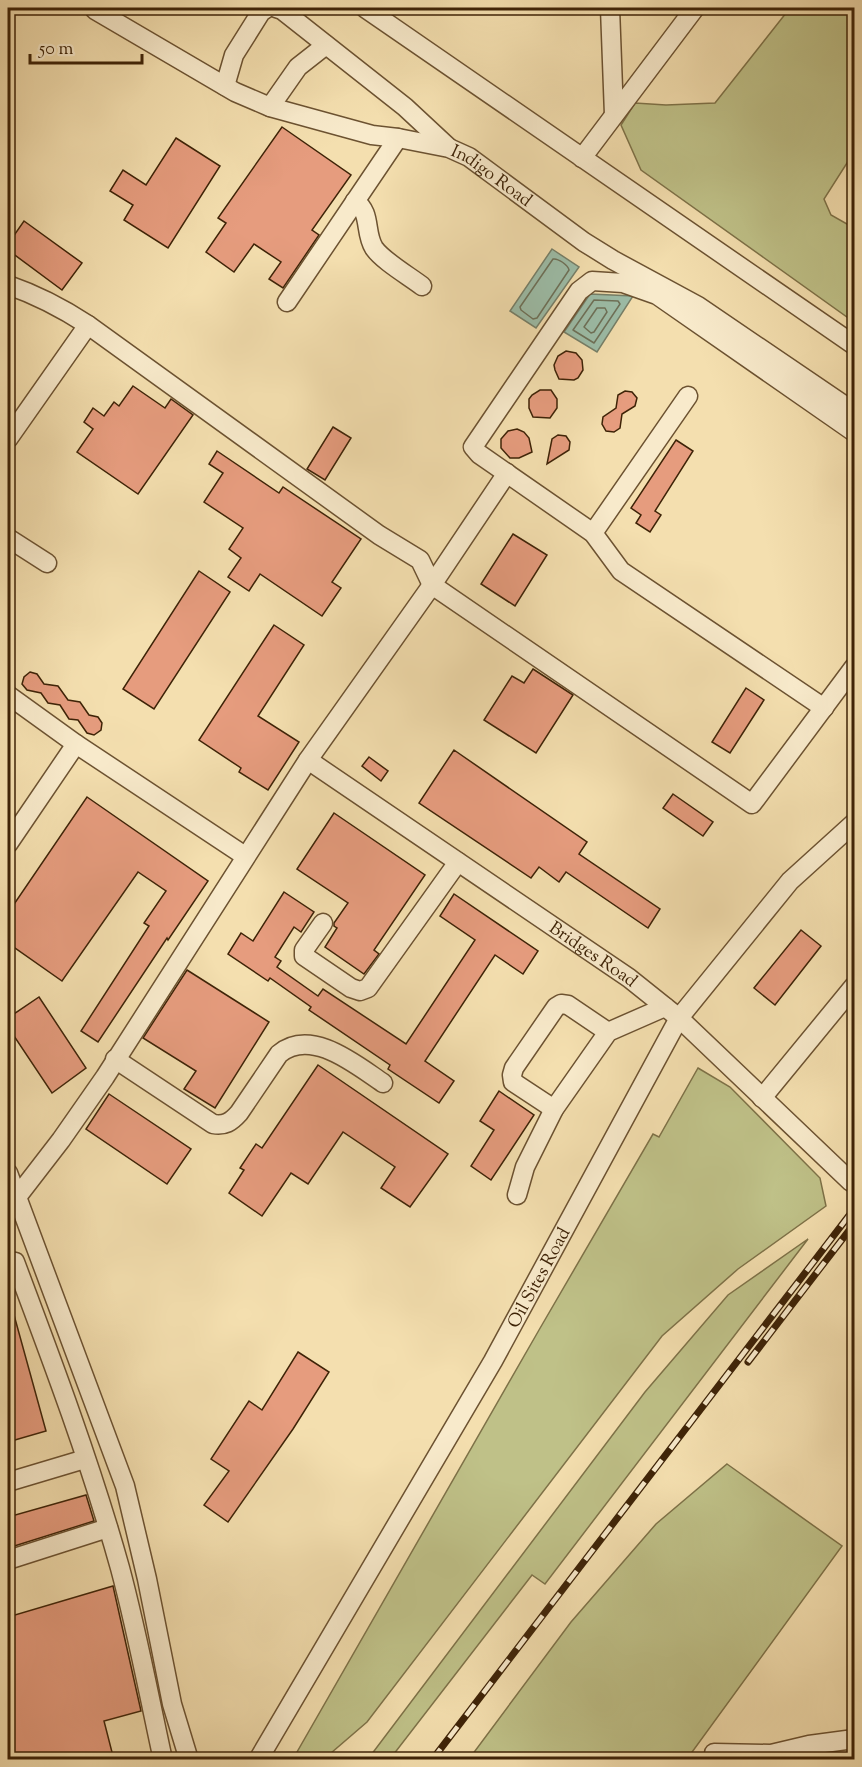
<svg xmlns="http://www.w3.org/2000/svg" width="862" height="1767" font-family="'Sorts Mill Goudy',serif">
	<rect width="100%" height="100%" fill="#f4dfaf"/>
	<filter id="stains"><feTurbulence type="fractalNoise" baseFrequency=".00333" numOctaves="4"/><feColorMatrix values="0 0 0 0 .2 0 0 0 0 .09 0 0 0 0 .02 0 0 0 .5 -.17"/></filter>
	<radialGradient id="worn" r=".72"><stop offset=".6" stop-color="#630" stop-opacity="0"/><stop offset="1" stop-color="#630" stop-opacity=".3"/></radialGradient>
	<!-- green -->
	<g fill="#bfc188" stroke="#7e7248" stroke-width="1.5">
		<path d="M790 8H854V152L824 199 831 215 854 228V322L641 170 621 125 635 103 666 105 715 103Z"/>
		<path d="M698 1068 730 1087 820 1178 826 1206 738 1269 662 1336 367 1722 324 1759H293L539 1330 653 1134 659 1137Z"/>
		<path d="M808 1239 545 1584 532 1575 390 1759H368L645 1392 728 1295Z"/>
		<path d="M727 1464 842 1546 687 1759 551 1760 536 1758 529 1760 469 1759 571 1622 656 1524Z"/>
	</g>
	<!-- water -->
	<g fill="#9cbda8" stroke="#767f68" stroke-width="1.5">
		<path d="M552 249 579 267 536 328 510 311Z"/>
		<path d="M590 294 633 296 597 352 564 332Z"/>
	</g>
	<g fill="none" stroke-linecap="round" stroke-linejoin="round">
		<!-- shore -->
		<g stroke="#6d7058" stroke-width="1.5">
			<path d="M553 259C558 258 568 265 569 270L537 318 533 319 521 310 520 307Z"/>
			<path d="M594 300 618 301 620 304 594 343 573 330Z"/>
			<path d="M597 308H605L607 312 594 332 591 333 584 327Z"/>
		</g>
	</g>
	<!-- building -->
	<g fill="#e69c7e" stroke="#3e2307" stroke-width="1.5">
		<path d="M282 127 351 175 312 230 319 235 283 288 269 279 281 262 254 244 234 272 206 252 226 223 218 218Z"/>
		<path d="M176 138 220 166 168 248 124 220 133 205 110 191 123 170 146 185Z"/>
		<path d="M24 221 82 263 62 290 8 250V244Z"/>
		<path d="M566 351 576 353 582 360 583 370 578 378 574 380 559 379 555 370 554 365 558 356Z"/>
		<path d="M133 386 165 408 171 399 193 415 138 494 77 452 93 429 84 422 93 408 104 416 114 402 119 406Z"/>
		<path d="M540 390H551L557 399V408L550 418 533 417 529 408V399L532 395Z"/>
		<path d="M625 391 632 392 637 398 635 406 622 414 620 428 614 432 606 431 602 424 603 417 616 408 618 395Z"/>
		<path d="M333 427 351 438 325 480 307 469Z"/>
		<path d="M517 429 524 432 529 438 532 452 519 458H510L501 448V439L508 431Z"/>
		<path d="M558 435 566 436 570 442 569 450 547 464 552 439Z"/>
		<path d="M676 440 693 451 655 511 661 515 650 532 636 523 641 515 631 508Z"/>
		<path d="M217 451 279 493 283 487 361 539 332 582 341 588 322 616 260 574 249 591 228 577 241 558 229 549 243 528 204 502 223 473 209 464Z"/>
		<path d="M513 534 547 555 515 606 481 584Z"/>
		<path d="M199 571 230 592 154 709 123 689Z"/>
		<path d="M274 625 304 645 258 716 299 742 268 790 239 772 241 768 199 740Z"/>
		<path d="M533 669 573 695 536 753 484 720 512 676 524 683Z"/>
		<path d="M30 672 37 674 44 684 58 686 68 700 80 702 89 715 98 717 102 723 101 730 94 735 87 733 78 720 69 719 60 705 48 703 41 693 27 690 22 684 24 677Z"/>
		<path d="M746 688 764 700 730 753 712 742Z"/>
		<path d="M454 750 587 842 579 854 660 909 648 928 566 872 559 882 539 867 531 878 419 803Z"/>
		<path d="M369 757 388 771 381 781 362 766Z"/>
		<path d="M673 794 713 822 703 836 663 808Z"/>
		<path d="M87 797 208 881 168 940 167 938 98 1042 81 1031 149 926 144 923 166 891 138 872 62 981 8 943V913Z"/>
		<path d="M334 813 425 875 374 950 379 954 364 974 325 947 337 928 334 926V923L348 903 297 869Z"/>
		<path d="M284 892 314 912 301 932 294 927 275 957 281 961 277 967 318 996 323 989 406 1044 475 940 440 916 454 894 538 951 523 974 495 955 425 1061 454 1081 439 1103 388 1069 390 1065 309 1010 311 1007 270 978 268 981 228 954 241 933 253 941Z"/>
		<path d="M801 930 821 946 775 1005 754 988Z"/>
		<path d="M187 970 269 1022 215 1108 184 1089 196 1071 143 1038Z"/>
		<path d="M39 997 86 1068 52 1093 8 1027V1018Z"/>
		<path d="M318 1065 448 1154 410 1207 381 1188 395 1167 343 1132 308 1184 291 1173 262 1216 229 1193 244 1170 240 1168 256 1144 262 1148Z"/>
		<path d="M499 1091 534 1115 491 1180 471 1166 494 1130 480 1121Z"/>
		<path d="M109 1094 191 1149 167 1184 86 1129Z"/>
		<path d="M8 1304H11L46 1431 8 1442Z"/>
		<path d="M298 1352 329 1372 293 1429 228 1522 204 1505 229 1471 211 1459 249 1401 262 1410Z"/>
		<path d="M86 1495 94 1521 8 1548V1517Z"/>
		<path d="M113 1586 141 1711 104 1721 114 1760H8V1617Z"/>
	</g>
	<g fill="none" stroke-linecap="round" stroke-linejoin="round">
		<defs>
			<g id="minor">
				<path d="M276 8 282 10 405 107 448 147"/>
				<path d="M365 8 854 345"/>
				<path d="M610 8 614 115"/>
				<path id="s1" d="M95 10 235 92 270 107 372 135 398 138 449 148 469 157 584 242 613 260 698 306 854 412"/>
				<path d="M225 86 234 55 261 12 267 8"/>
				<path d="M270 107 298 67 326 45"/>
				<path d="M582 158 695 8"/>
				<path d="M355 201C372 213 364 232 374 248 383 261 409 276 422 286"/>
				<path d="M8 285C37 295 62 308 88 325L379 535 420 560 432 585 752 804 854 667"/>
				<path d="M287 302 398 138"/>
				<path d="M8 439 88 325"/>
				<path d="M593 533 688 396"/>
				<path d="M8 538 47 563"/>
				<path d="M8 695 76 744"/>
				<path d="M824 708 621 571 593 533 479 454 473 447 579 291 592 281 623 283 657 295 854 432"/>
				<path id="s2" d="M308 760 629 978 679 1018 851 1182"/>
				<path d="M8 844 76 744 245 856"/>
				<path d="M323 923 304 950V956L351 988 360 991 368 988 458 862"/>
				<path d="M115 1059 213 1124C225 1126 231 1122 239 1113L279 1054C311 1027 356 1065 383 1083"/>
				<path d="M762 1098 854 986"/>
				<path d="M554 1109 513 1082 512 1075 514 1068 556 1007 561 1004 568 1005 608 1032"/>
				<path d="M8 1173 125 1486 147 1579 172 1704 189 1760"/>
				<path d="M517 1195 525 1167 554 1109 608 1032 665 1007"/>
				<path d="M17 1197 61 1140 105 1077 308 760 432 585 507 473"/>
				<path d="M8 1261 15 1262C53 1363 91 1464 120 1568 137 1631 149 1696 163 1760"/>
				<path d="M8 1482 85 1459"/>
				<path d="M8 1560 108 1528"/>
				<path d="M714 1753 771 1754 809 1745 854 1739"/>
				<path id="s3" d="M258 1760 493 1361 679 1018 790 881 854 823"/>
			</g>
		</defs>
		<!-- minor casing -->
		<use href="#minor" stroke="#6c5231" stroke-width="21"/>
		<!-- minor -->
		<use href="#minor" stroke="#f8eacb" stroke-width="18"/>
		<defs>
			<g id="rail">
				<path d="M748 1362 854 1224"/>
				<path d="M432 1760 854 1209"/>
			</g>
		</defs>
		<!-- rail casing -->
		<use href="#rail" stroke="#3e2307" stroke-width="7"/>
		<!-- rail -->
		<use href="#rail" stroke="#f8eacb" stroke-width="4.5" stroke-dasharray="14" stroke-linecap="butt"/>
	</g>
	<g text-anchor="middle" stroke-width="4.5" stroke-linejoin="round" paint-order="stroke">
		<!-- street labels -->
		<g font-size="18" fill="#3e2307" stroke="#f8eacb">
			<text dy="6" stroke="none"><textPath href="#s1" startOffset="435">Indigo Road</textPath></text>
			<text dy="6" stroke="none"><textPath href="#s2" startOffset="345">Bridges Road</textPath></text>
			<text dy="6" stroke="none"><textPath href="#s3" startOffset="558">Oil Sites Road</textPath></text>
		</g>
	</g>
	<!-- margin -->
	<rect width="862" height="1767" fill="none" stroke="#f4dfaf" stroke-width="30"/>
	<rect x="9" y="9" width="844" height="1749" fill="none" stroke="#3e2307" stroke-width="3"/>
	<rect x="15" y="15" width="832" height="1737" fill="none" stroke="#3e2307" stroke-width="1.5"/>
	<!-- scale -->
	<path d="M30 54v9h112v-9" fill="none" stroke="#3e2307" stroke-width="3"/>
	<text x="39" y="54" font-size="18" fill="#3e2307" stroke="#f8eacb" stroke-width="4.5" paint-order="stroke">50 m</text>
	<rect width="100%" height="100%" filter="url(#stains)"/>
	<rect width="100%" height="100%" fill="url(#worn)"/>
</svg>
